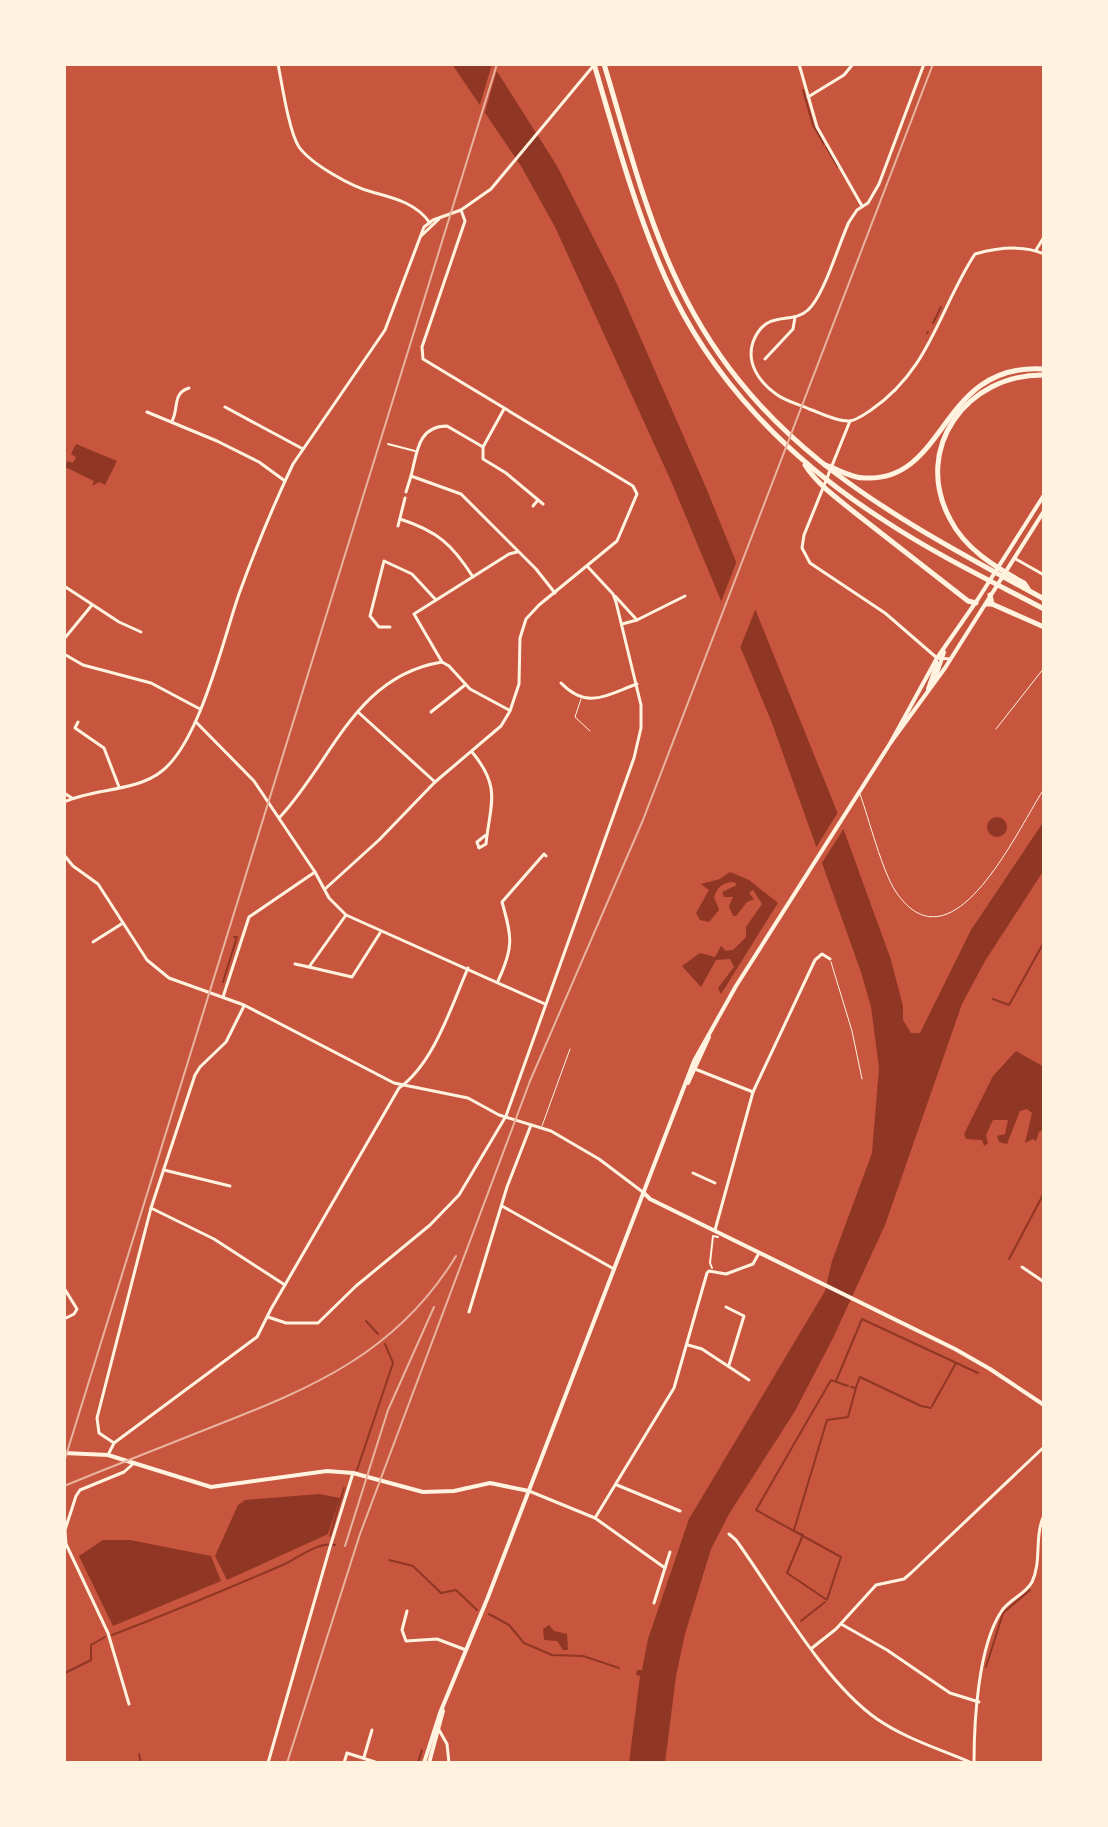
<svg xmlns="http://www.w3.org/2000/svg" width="1108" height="1827" font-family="Ubuntu,sans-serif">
	<rect width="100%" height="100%" fill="#c8553d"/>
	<!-- water -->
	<g fill="#8f3625">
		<path d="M452 64H490L498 73 557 166 617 284 707 490 838 814 891 960 903 1006V1020L911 1033H920L971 930 1044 821V870L985 961 962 1004 885 1225 833 1338 795 1411 729 1514 711 1549 685 1634 676 1676 665 1763H629L640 1676 636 1675 637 1670H642L648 1639 689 1519 825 1291 832 1261 872 1153 879 1068 871 1007 861 972 772 723 671 481 555 227 521 166Z"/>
		<path d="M76 444 117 461 105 485 99 482 92 486 94 481 65 467 67 461 73 463 76 457 71 454Z"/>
		<circle cx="997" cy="827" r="10"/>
		<path d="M730 872 749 880 778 903 721 994 718 988 734 967 730 959 716 960 701 987 682 966 700 953 715 957 721 946 726 951 733 950 746 937V927L762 904 753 890 749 893 754 899 747 902 736 916H733L729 906 733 897H724L722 892 737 885 734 882C724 882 717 887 714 897L719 910 709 922 700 920 696 913 709 890 701 884 720 879Z"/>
		<path d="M1016 1051 1044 1067V1129L1039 1132 1036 1141 1033 1139 1025 1143 1032 1113 1027 1109 1020 1111 1007 1144 999 1142 997 1136 1005 1134 1008 1120H993L986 1135 988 1143 984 1146 982 1140 966 1139 964 1134 993 1076Z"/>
		<path d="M319 1494 340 1498 328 1534 227 1580 215 1556 238 1505 245 1500Z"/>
		<path d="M103 1540H130L211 1556 221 1581 113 1626 79 1556Z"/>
		<path d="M549 1625 554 1631 567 1634 568 1650H563L557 1641 544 1640 543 1629Z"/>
	</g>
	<!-- pier -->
	<g fill="#c8553d">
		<path d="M492 64 498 67 484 115 479 108Z"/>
		<path d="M738 558 758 603 738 653 719 607Z"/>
		<path d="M840 809 846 825 818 869 812 854Z"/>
	</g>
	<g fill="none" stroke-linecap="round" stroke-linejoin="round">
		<!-- stream -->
		<g stroke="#8f3625" stroke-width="2">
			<path d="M803 90 813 125 824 144"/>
			<path d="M826 147 838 167"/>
			<path d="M933 323 941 307"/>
			<path d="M927 333 928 332"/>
			<path d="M223 982 237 937H234"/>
			<path d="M993 999 1009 1005 1044 942"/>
			<path d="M1009 1259 1044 1193"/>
			<path d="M366 1321 378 1334"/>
			<path d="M836 1381 862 1319 978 1373"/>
			<path d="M856 1387 860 1377 921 1406 931 1408"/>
			<path d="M932 1406 956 1363"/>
			<path d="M357 1470 393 1363 385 1344"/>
			<path d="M794 1530 827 1420 848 1417 856 1388 851 1387"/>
			<path d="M794 1531 803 1535 787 1573 827 1600 841 1557 756 1510 831 1380 848 1386"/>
			<path d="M330 1536 344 1488"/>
			<path d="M389 1560 413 1566 441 1593 456 1590 477 1610"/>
			<path d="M489 1614 509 1625 524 1643 552 1655 583 1656 619 1668"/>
			<path d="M801 1621 825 1602"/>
			<path d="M112 1635C170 1613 227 1589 285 1564 299 1557 319 1541 335 1545"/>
			<path d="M986 1667 1003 1613 1030 1590"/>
			<path d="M64 1676 65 1673 91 1660V1645L105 1637"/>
			<path d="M139 1754 141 1763"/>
			<path d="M418 1763 422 1750"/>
		</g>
		<!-- service -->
		<g stroke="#fff3e0" stroke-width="1">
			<path d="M581 699 575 717 590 731"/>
			<path d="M996 729 1044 668"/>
			<path d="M860 794C869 819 882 871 896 892 953 975 1019 826 1044 789"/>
			<path d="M831 962 852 1031 862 1079"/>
			<path d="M542 1126 570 1049"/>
		</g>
		<!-- pedestrian -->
		<g stroke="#fff3e0" stroke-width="2">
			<path d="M388 444 415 451"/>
			<path d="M712 1268 710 1263 713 1236 718 1237"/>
		</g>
		<!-- minor -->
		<g stroke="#fff3e0" stroke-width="3">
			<path d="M278 64C282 84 289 132 299 147 311 164 352 187 372 192 394 198 416 203 430 223"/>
			<path d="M799 64 817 127 862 206"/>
			<path d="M924 64 879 184 868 203 857 210 849 222C839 243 824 296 808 310 791 326 766 308 753 342 746 363 759 382 776 394 785 401 798 404 809 409 821 413 837 422 850 421 857 420 865 414 871 410 930 370 939 309 975 254 997 248 1022 244 1044 254"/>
			<path d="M808 97 844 75 853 64"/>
			<path d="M1036 250 1044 237"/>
			<path d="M765 359 793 329 795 317"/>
			<path d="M225 407 303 449"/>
			<path d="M504 409 483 447 447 426C417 426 417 454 411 476L461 494 536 569 555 593"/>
			<path d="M147 412 217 441 259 462 285 481"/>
			<path d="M850 421 804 535 802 548 810 563 885 613 937 658 950 659"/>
			<path d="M483 447V459L506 473 543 504"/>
			<path d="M406 492 411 476"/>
			<path d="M533 506 538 500"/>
			<path d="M400 519C437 531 452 544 473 577"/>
			<path d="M398 526 405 498"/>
			<path d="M1014 558 1044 575"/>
			<path d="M64 586 119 622 141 632"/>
			<path d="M615 596 637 620 622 624"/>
			<path d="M637 620 685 596"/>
			<path d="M390 627H379L370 616 384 561 412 574 436 600"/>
			<path d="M64 639 92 605"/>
			<path d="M64 654 83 665 151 683 200 709"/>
			<path d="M561 683C587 710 606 695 637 684"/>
			<path d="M509 710 470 689 449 666 442 662 414 614 509 554 517 552"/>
			<path d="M358 712 435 782"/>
			<path d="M431 712 465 685"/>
			<path d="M78 722 75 728 104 748 119 787"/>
			<path d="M196 722 254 781 315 872 329 898 346 915 545 1004"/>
			<path d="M472 752C502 788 490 804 486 844L479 848 477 842 486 835"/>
			<path d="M64 793 72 798"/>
			<path d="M280 817C333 760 355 676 442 662"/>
			<path d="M64 855 73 866 98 884 147 960 169 978 244 1005 394 1083 468 1098 499 1115 551 1131 599 1159 644 1193"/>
			<path d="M325 889 379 840 435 782 501 726 510 711 519 684 520 638 526 619 539 605 617 541 637 494 633 486 423 359 422 347 465 221 461 210"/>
			<path d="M346 915 309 967 352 977 380 933"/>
			<path d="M93 942 123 923"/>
			<path d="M295 964 309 967"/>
			<path d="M498 981C514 947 512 937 502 902L544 854 546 856"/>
			<path d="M223 997 249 917 315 872"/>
			<path d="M695 1069 753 1092"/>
			<path d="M64 1169V1174"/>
			<path d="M164 1170 230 1186"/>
			<path d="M693 1173 715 1183"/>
			<path d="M502 1206 614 1269"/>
			<path d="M151 1208 214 1239 285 1285"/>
			<path d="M715 1230 753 1092 815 960 822 954 830 959"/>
			<path d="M1022 1267 1044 1282"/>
			<path d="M64 1288 77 1309 74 1314 64 1319"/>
			<path d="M726 1307 744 1316 729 1365"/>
			<path d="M469 1312 507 1187 531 1125"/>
			<path d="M268 1317 286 1323H318L356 1286 430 1225 459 1195 506 1116 634 758 641 728V705L616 602 613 594 587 566"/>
			<path d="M688 1345 702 1349 749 1380"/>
			<path d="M114 1443 99 1433 97 1418 151 1208 195 1075 200 1067 226 1042 244 1006"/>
			<path d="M108 1455 114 1443 257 1337 271 1309 399 1088C434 1063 451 1007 468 968"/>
			<path d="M617 1485 680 1511"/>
			<path d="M529 1491 595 1518 665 1568"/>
			<path d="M595 1518 674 1388 707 1273 709 1271 726 1274 753 1264 759 1253"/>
			<path d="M729 1534 736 1540C775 1594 823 1681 877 1719 906 1739 940 1749 972 1763"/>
			<path d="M654 1603 670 1552"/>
			<path d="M407 1611 402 1630 406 1641 437 1639 466 1650"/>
			<path d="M841 1624 887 1650 950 1693 979 1702"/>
			<path d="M812 1648 836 1629 876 1585 904 1579 911 1573 1044 1447"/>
			<path d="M129 1704 108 1633 66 1544 65 1530 76 1496 80 1490 124 1472 134 1463"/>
			<path d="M439 1730 447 1744 449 1763"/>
			<path d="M364 1757 372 1730"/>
			<path d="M268 1763 330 1547 353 1473"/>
			<path d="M344 1763 347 1753 378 1763"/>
		</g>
		<!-- tertiary -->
		<g stroke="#fff3e0" stroke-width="3">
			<path d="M421 236 439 219"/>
			<path d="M172 421C179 409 172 393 189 388"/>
			<path d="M64 802C94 788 136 792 162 771 200 741 223 640 239 594 255 550 273 506 293 464L385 330 424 227 433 220 461 210 491 189 594 65"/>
			<path d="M974 1763C974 1722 978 1647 1001 1612 1009 1599 1025 1595 1032 1582 1042 1561 1034 1537 1044 1515"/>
		</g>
		<!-- secondary -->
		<g stroke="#fff3e0" stroke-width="4">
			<path d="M644 1193 650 1199 955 1349 990 1369 1044 1405"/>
			<path d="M64 1453 108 1455 211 1487 327 1471 353 1473 423 1492 454 1491 490 1483 529 1491"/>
		</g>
		<!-- primary -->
		<g stroke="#fff3e0" stroke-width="4">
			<path d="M934 682 944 652"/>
			<path d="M928 689 937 663"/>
			<path d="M891 742 945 668 1044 511"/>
			<path d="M688 1083 709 1037"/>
			<path d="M424 1763 440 1713 488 1597 694 1061 736 986 891 742 937 658 978 599 1044 495"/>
			<path d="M429 1763 443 1711"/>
		</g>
		<!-- motorway -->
		<g stroke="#fff3e0" stroke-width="5">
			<path d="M594 64C615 135 635 209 665 277 710 380 791 461 885 521 935 554 991 581 1044 609"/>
			<path d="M604 64C625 133 643 206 673 272 750 444 887 513 1044 599"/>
			<path d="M805 465C817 484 837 498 854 512 892 542 930 571 968 601L976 603"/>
			<path d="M825 465C838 469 850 478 865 478 948 482 939 362 1044 369"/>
			<path d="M1028 589 1024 583C995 567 965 549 950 519 912 448 967 374 1044 375"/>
			<path d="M990 595 992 604"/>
			<path d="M986 604H992L1044 627"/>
		</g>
		<!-- rail -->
		<g stroke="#e9b49f" stroke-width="2">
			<path d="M64 1462 497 64"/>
			<path d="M64 1486C113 1466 162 1447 212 1427 312 1388 397 1353 456 1256"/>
			<path d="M345 1546 388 1410 434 1307"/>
			<path d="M287 1763 360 1534 530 1081 643 820 933 64"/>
		</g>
	</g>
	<!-- border -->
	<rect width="1108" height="1827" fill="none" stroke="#fff3e0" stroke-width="132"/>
</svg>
